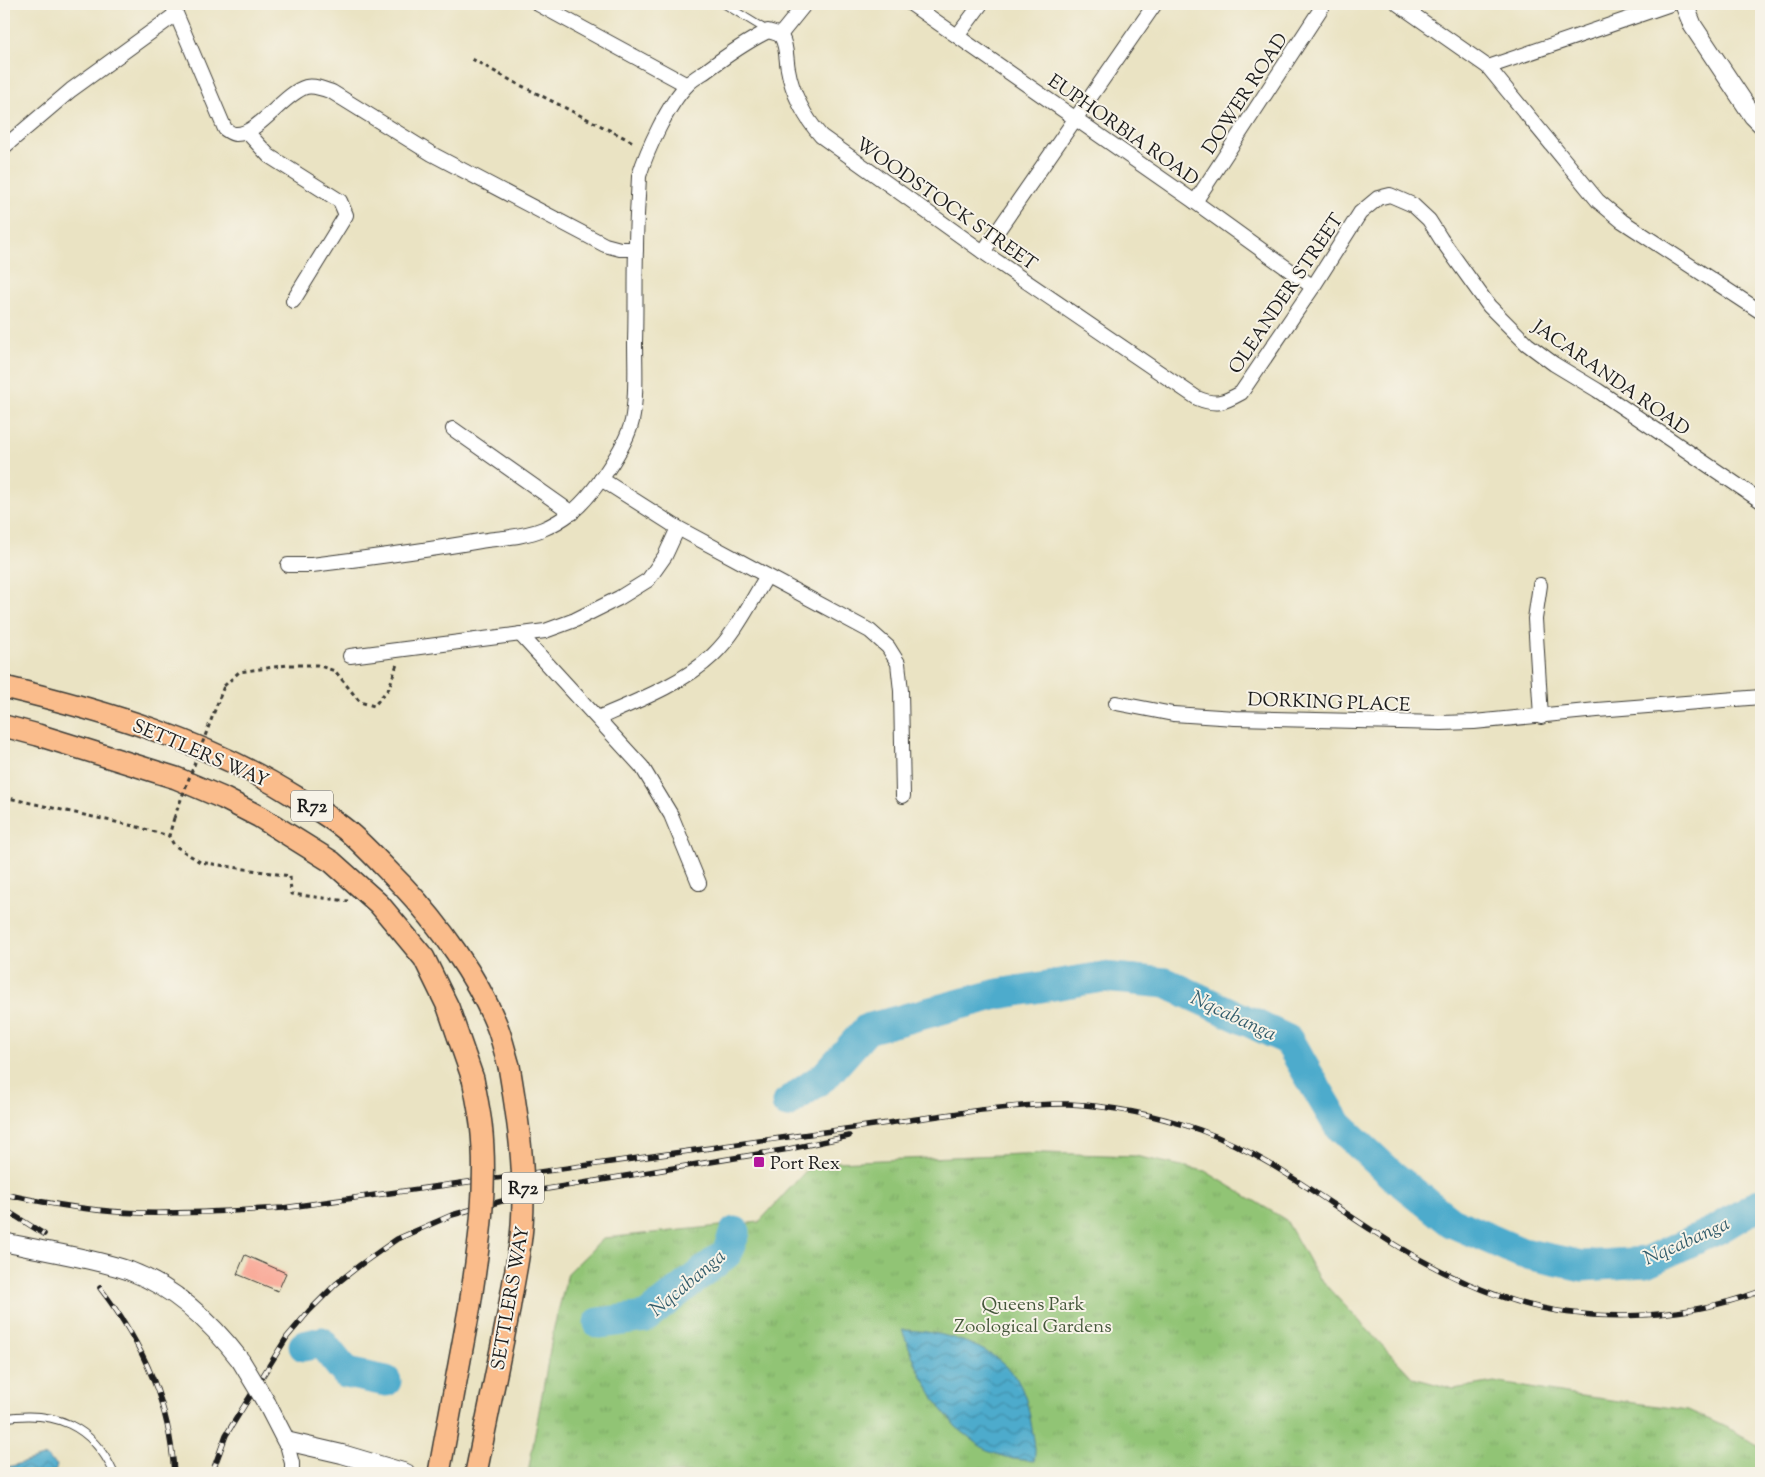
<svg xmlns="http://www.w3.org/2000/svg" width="1765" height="1477" font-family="'Sorts Mill Goudy',serif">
	<defs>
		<pattern id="park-tufts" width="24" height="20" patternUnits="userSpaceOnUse" patternTransform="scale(1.25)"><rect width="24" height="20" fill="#91c475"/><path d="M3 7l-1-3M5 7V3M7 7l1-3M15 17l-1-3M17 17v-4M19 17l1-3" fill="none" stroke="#7ca865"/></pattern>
		<pattern id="water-waves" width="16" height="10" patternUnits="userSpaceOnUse" patternTransform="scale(1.25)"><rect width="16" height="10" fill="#4dabcc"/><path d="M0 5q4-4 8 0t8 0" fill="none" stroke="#3f8aa5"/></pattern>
	</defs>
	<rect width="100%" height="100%" fill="#f7f3e8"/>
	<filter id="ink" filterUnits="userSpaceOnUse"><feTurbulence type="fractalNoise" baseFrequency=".02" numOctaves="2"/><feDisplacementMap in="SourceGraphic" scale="10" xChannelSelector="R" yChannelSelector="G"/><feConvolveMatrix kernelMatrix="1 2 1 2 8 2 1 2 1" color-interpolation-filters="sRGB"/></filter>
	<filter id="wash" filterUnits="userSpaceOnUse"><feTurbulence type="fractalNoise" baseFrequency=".0096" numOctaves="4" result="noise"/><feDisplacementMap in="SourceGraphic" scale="20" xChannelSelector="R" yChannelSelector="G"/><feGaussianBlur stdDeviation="1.12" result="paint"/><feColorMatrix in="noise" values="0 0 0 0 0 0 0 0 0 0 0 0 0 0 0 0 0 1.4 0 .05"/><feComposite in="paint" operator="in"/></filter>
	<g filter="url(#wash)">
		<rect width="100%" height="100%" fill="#eae3c3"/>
		<!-- park -->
		<path fill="url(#park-tufts)" stroke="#567048" d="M1044 1153 1135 1156 1205 1171 1286 1220 1318 1277 1413 1378 1454 1389 1494 1382 1566 1394 1688 1410 1734 1431 1761 1447V1473H528L554 1327 568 1273 604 1238 759 1222 813 1163Z"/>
		<!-- water -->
		<g fill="url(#water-waves)" stroke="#346474">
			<path d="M902 1330C938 1330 993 1345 1015 1376 1024 1389 1029 1408 1031 1423 1033 1436 1037 1448 1034 1461L1013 1459 987 1451 956 1427 936 1402 917 1367Z"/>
			<path d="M46 1456 57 1465 55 1473H4L8 1467Z"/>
		</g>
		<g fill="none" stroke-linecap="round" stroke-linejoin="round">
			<!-- river -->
			<g stroke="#4dabcc" stroke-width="31">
				<path d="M787 1103 826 1075 867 1029 998 994 1103 977 1166 983 1288 1040 1338 1125 1392 1175 1451 1222 1522 1253 1583 1266 1646 1262 1718 1229 1761 1203"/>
				<path d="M599 1323 646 1317 727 1253 735 1232"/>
				<path d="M304 1346 321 1342 346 1373 386 1381"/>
			</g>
		</g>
		<g id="blocks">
			<!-- building -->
			<path fill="#f9ab9a" d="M245 1255 286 1273 278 1291 237 1274Z"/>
		</g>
	</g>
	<g filter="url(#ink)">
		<use href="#blocks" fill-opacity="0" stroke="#3b3a35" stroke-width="1"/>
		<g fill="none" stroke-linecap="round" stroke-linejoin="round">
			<defs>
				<g id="service">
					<path d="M724 4 768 31"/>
					<path d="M4 1418C55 1410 92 1425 114 1473"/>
				</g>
				<g id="minor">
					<path d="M172 4 225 129C228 131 232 134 235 134 257 136 284 93 306 87 314 85 324 89 332 92L432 154 605 245 620 249H636"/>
					<path d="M538 4 687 85"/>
					<path d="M911 4 1195 202 1313 287"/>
					<path d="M1398 4 1488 67 1598 201 1622 221 1761 312"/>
					<path d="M780 35 805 4"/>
					<path d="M958 35 981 4"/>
					<path d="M1488 67 1671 4"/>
					<path d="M247 132 269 156 340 201 346 215 293 301"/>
					<path d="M4 147 71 90 176 14"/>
					<path d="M1195 202 1324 4"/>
					<path d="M983 252 1155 4"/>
					<path d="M453 429 572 513"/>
					<path d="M601 479 678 528 870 631 888 647 898 663 901 691 903 796"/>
					<path d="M288 565H312C368 558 424 551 480 541 500 538 524 537 543 529 553 525 564 518 572 512 593 495 626 447 632 421 637 396 635 368 635 342 636 311 635 279 636 248 636 224 638 200 639 176 647 150 668 104 688 84 693 79 700 75 706 71 726 56 746 42 768 31 773 33 779 33 782 38 787 47 786 60 788 69 792 93 805 118 821 136L983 252 1197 398C1216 406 1223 403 1241 393L1313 287 1360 213 1378 198 1390 195 1413 205 1429 220 1441 239 1489 306 1527 344 1554 364 1597 390 1761 501"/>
					<path d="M1540 585 1535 619 1541 717"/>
					<path d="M520 634 642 767 671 815 699 883"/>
					<path d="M350 656 545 631 575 620 619 598 648 580 665 556 678 528"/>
					<path d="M1116 703 1173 714 1235 718 1441 723 1474 722 1597 710 1761 697"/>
					<path d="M598 718C635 702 684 683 713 655 736 633 750 603 767 576"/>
					<path d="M286 1441 292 1463V1473"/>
				</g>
				<g id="tertiary">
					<path d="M1684 4 1693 26 1753 116 1761 124"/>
					<path d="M4 1242C46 1252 89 1257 130 1271 175 1288 212 1323 241 1361"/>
					<path d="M267 1404 286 1441 342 1454 406 1473"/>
				</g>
				<g id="primary">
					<path d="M4 687C105 711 207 741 296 797 315 808 335 820 352 835 370 851 386 869 403 886 439 924 477 977 497 1026 502 1039 505 1053 509 1066"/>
					<path d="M4 726 38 735 176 778 223 798 260 817 332 862 379 904 424 958 448 1007 473 1079"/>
					<path d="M439 1473 470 1305"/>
					<path d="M476 1473 509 1310"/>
				</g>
			</defs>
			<!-- service casing -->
			<use href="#service" stroke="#3b3a35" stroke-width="9"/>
			<!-- minor casing -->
			<use href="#minor" stroke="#3b3a35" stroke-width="16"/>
			<!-- tertiary casing -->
			<use href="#tertiary" stroke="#3b3a35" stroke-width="20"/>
			<!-- primary casing -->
			<use href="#primary" stroke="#3b3a35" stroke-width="24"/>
			<!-- path -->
			<g stroke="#3b3a35" stroke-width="3" stroke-dasharray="4 4" stroke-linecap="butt">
				<path d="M472 59 512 81 635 143"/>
				<path d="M224 686 239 672 288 665H317L335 671 360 702 374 706 389 688 397 664"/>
				<path d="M4 797 138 827 169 836"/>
				<path d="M174 818 169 836 174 845 200 862 290 876 291 894 348 901"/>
			</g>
			<!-- service -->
			<use href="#service" stroke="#fff" stroke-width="7"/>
			<!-- minor -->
			<use href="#minor" stroke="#fff" stroke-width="14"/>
			<!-- tertiary -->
			<use href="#tertiary" stroke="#fff" stroke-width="18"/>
			<!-- primary -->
			<use href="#primary" stroke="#fabc8b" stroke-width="21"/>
			<defs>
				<g id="rail">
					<path d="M4 1194C49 1204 95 1212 141 1213 188 1214 236 1211 283 1208L981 1110C1010 1107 1039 1103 1069 1104 1112 1106 1159 1116 1200 1130 1263 1153 1317 1195 1373 1231 1413 1257 1454 1280 1499 1296 1580 1325 1681 1321 1761 1291"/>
					<path d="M4 1209 44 1234"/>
					<path d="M100 1288C142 1342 170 1404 174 1473"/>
					<path d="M212 1473 226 1435 287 1337 309 1311 336 1284 360 1265 397 1239 452 1215 541 1190 789 1149 849 1136"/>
				</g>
			</defs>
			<!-- rail casing -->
			<use href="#rail" stroke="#1c1c1c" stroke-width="5.5"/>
			<!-- rail -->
			<use href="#rail" stroke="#f7f3e8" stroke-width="4" stroke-dasharray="11" stroke-linecap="butt"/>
			<defs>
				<path id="tertiary-bridge" d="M241 1361 267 1404"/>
				<g id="primary-bridge">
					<path d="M509 1066C518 1119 526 1172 522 1226 520 1254 513 1282 509 1310"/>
					<path d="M470 1305C479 1246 488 1184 481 1124 479 1109 476 1094 473 1079"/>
				</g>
			</defs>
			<!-- tertiary-bridge casing -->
			<use href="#tertiary-bridge" stroke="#3b3a35" stroke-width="20" stroke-linecap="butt"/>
			<!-- primary-bridge casing -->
			<use href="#primary-bridge" stroke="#3b3a35" stroke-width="24" stroke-linecap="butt"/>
			<!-- path-bridge -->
			<path stroke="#3b3a35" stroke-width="3" stroke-dasharray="4 4" stroke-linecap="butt" d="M174 818 224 686"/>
			<!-- tertiary-bridge -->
			<use href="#tertiary-bridge" stroke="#fff" stroke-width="18"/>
			<!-- primary-bridge -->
			<use href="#primary-bridge" stroke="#fabc8b" stroke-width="21"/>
		</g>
	</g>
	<!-- markers -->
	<rect fill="#b5179e" stroke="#f7f3e8" stroke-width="2" x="753" y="1156" width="12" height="12" rx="2.5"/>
	<g text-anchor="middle" stroke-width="4" stroke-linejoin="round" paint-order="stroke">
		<!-- shield labels -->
		<g fill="#f7f3e8" stroke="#5e5c59" stroke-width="1">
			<rect x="291" y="790.5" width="42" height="31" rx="4"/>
			<rect x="502" y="1172.5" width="42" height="31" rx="4"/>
		</g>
		<g font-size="18" font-weight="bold" fill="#1c1c1c">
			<text x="312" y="812">R72</text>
			<text x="523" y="1194">R72</text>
		</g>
		<!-- street labels -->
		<g font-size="19" fill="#1c1c1c" stroke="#f7f3e8">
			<text transform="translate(1244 93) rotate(-57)" y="7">DOWER ROAD</text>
			<text transform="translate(1124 129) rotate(35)" y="7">EUPHORBIA ROAD</text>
			<text transform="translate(947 203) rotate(35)" y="7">WOODSTOCK STREET</text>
			<text transform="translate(1285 293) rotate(-56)" y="7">OLEANDER STREET</text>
			<text transform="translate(1612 377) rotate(35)" y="7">JACARANDA ROAD</text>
			<text transform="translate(1329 701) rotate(2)" y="7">DORKING PLACE</text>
			<text transform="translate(201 752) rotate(23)" y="7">SETTLERS WAY</text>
			<text transform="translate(509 1298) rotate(-80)" y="7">SETTLERS WAY</text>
		</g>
		<!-- poi labels -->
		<g font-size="19" fill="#1c1c1c" stroke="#f7f3e8" text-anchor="start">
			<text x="770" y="1169">Port Rex</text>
		</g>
		<!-- park labels -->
		<g font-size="19" fill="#45573b" stroke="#f7f3e8">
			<text x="1033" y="1310">Queens Park<tspan x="1033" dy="22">Zoological Gardens</tspan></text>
		</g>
		<!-- water labels -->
		<g font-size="20" font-style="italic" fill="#325c6b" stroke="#f7f3e8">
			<text transform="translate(1234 1015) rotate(25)" y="7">Nqcabanga</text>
			<text transform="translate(1686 1240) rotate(-24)" y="7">Nqcabanga</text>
			<text transform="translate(687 1282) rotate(-40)" y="7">Nqcabanga</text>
		</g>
	</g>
	<!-- margin -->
	<rect width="1765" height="1477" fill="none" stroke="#f7f3e8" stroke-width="20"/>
</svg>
